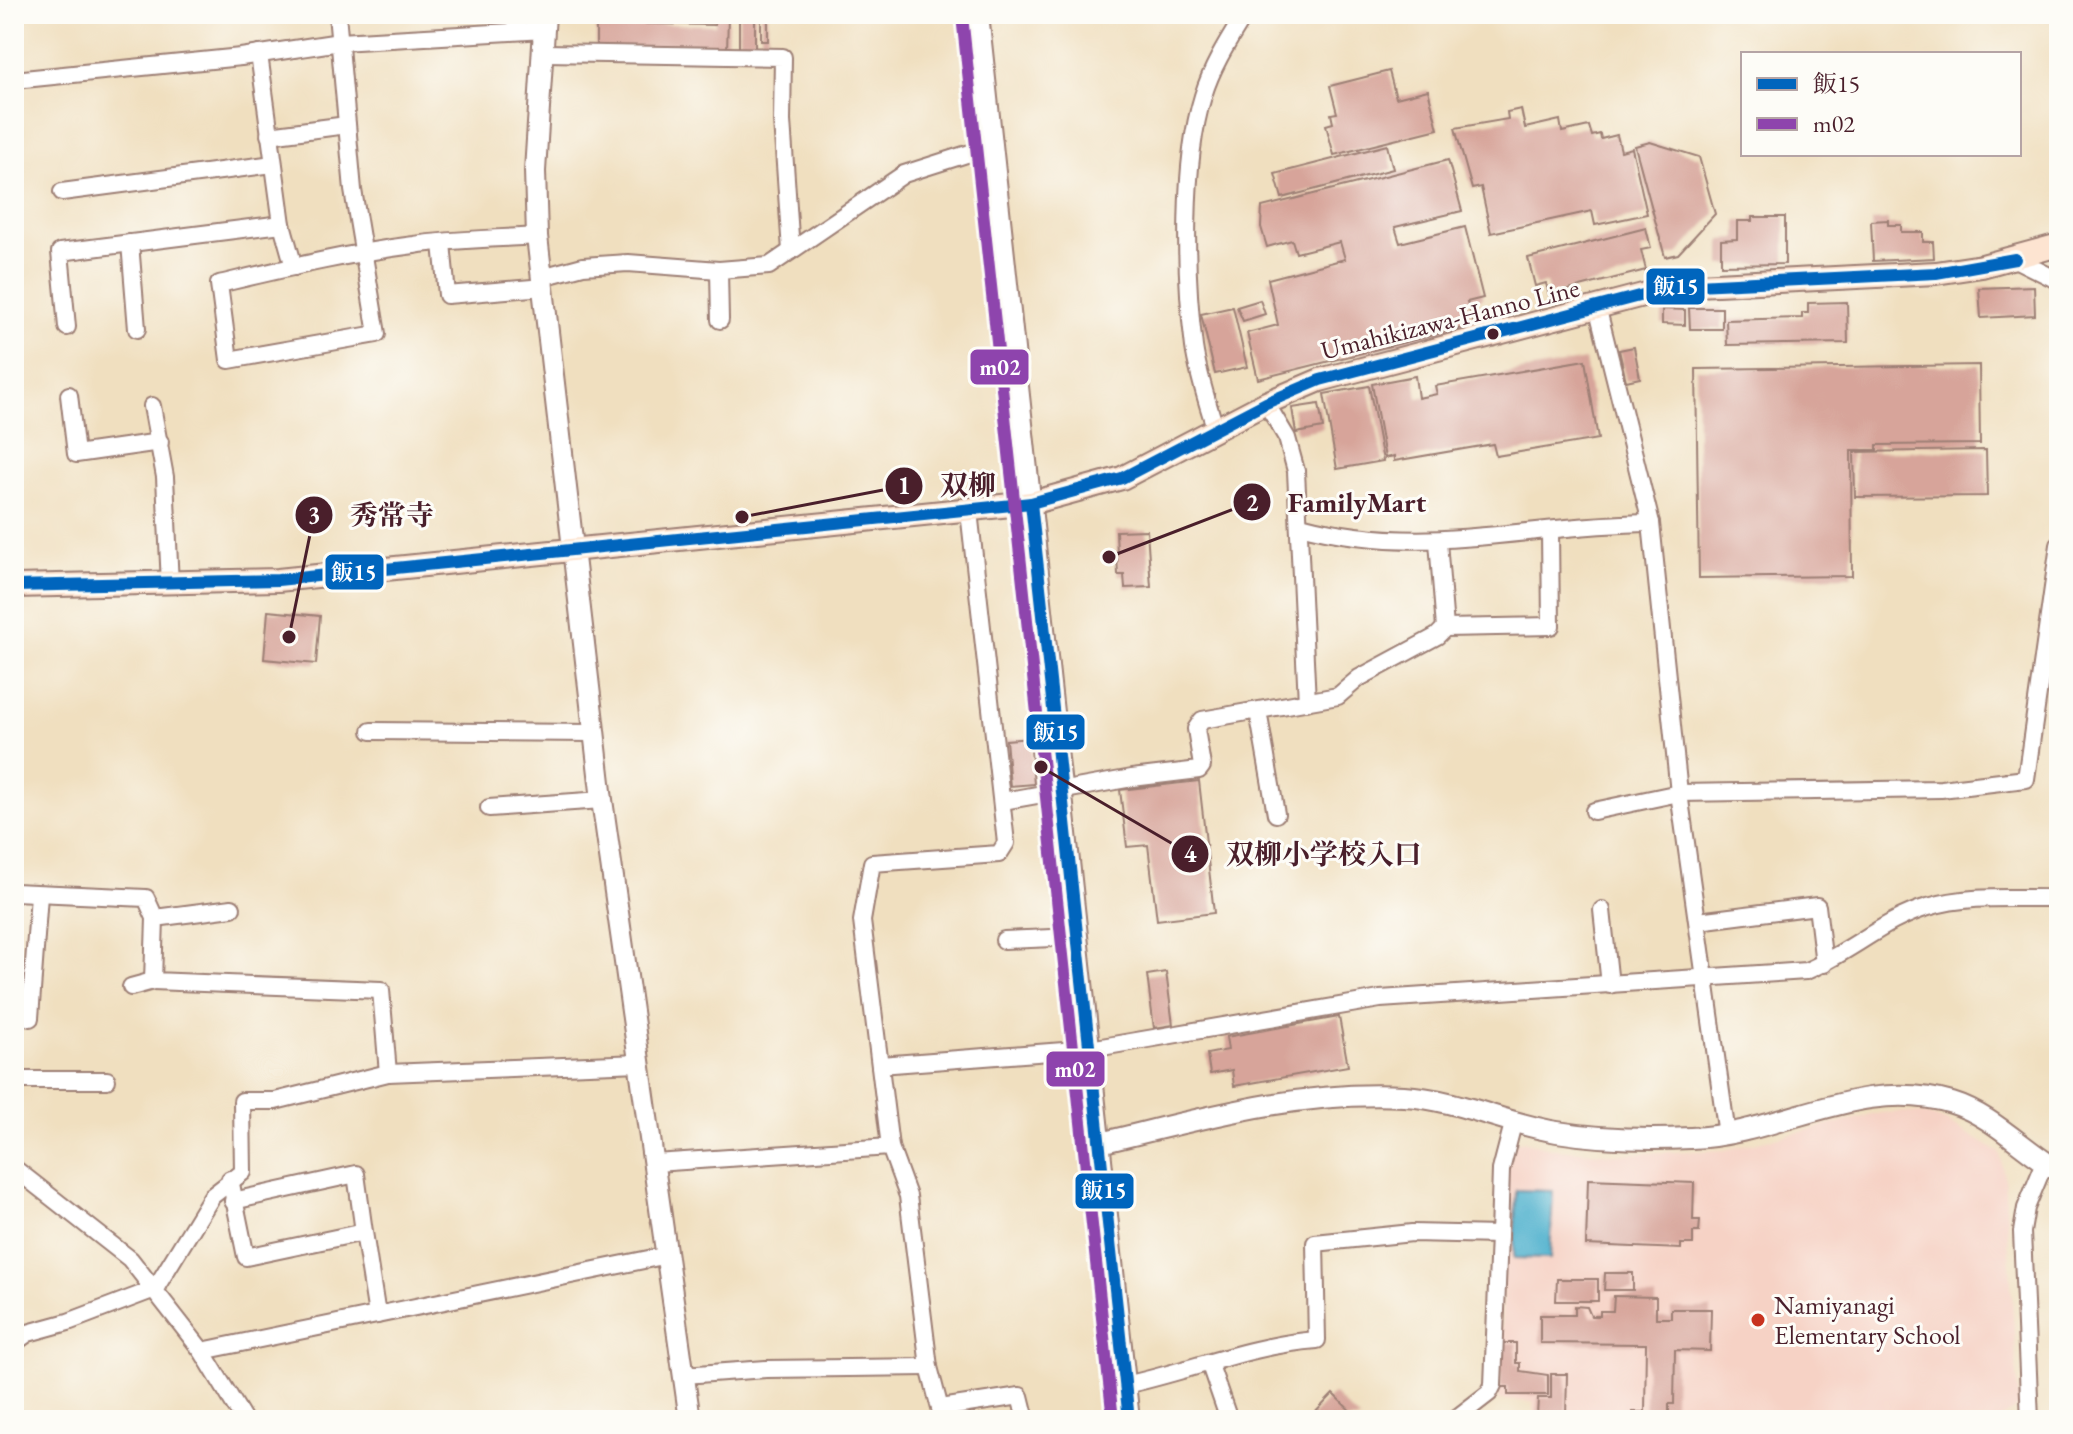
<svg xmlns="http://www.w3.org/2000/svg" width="2073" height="1434" font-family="'EB Garamond','Noto Serif JP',serif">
	<rect width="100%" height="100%" fill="#fdfcf7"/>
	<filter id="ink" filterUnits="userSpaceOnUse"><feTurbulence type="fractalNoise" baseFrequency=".0125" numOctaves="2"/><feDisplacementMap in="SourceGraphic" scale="16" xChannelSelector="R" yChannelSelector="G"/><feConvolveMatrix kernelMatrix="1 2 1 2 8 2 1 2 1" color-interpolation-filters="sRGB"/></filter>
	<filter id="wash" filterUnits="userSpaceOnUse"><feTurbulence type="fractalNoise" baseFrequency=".006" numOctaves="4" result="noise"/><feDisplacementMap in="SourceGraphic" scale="32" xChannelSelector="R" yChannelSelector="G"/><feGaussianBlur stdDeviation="1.8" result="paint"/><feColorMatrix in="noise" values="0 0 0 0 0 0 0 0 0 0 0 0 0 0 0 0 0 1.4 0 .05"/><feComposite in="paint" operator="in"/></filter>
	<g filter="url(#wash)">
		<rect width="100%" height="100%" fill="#f0dfbf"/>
		<!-- built -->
		<path fill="#f6d2c5" d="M1903 1112 1927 1114 1946 1121 2000 1153 2004 1176 2019 1406 1999 1420H1534L1533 1402 1499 1400 1506 1170 1515 1143 1522 1141 1555 1149 1615 1154 1724 1150 1880 1113Z"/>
		<!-- water -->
		<path fill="#4eb0cd" stroke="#4c687c" stroke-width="2" d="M1516 1190 1553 1191 1550 1259 1514 1258Z"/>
		<g id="blocks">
			<!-- building -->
			<g fill="#d7a49a">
				<rect x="739" y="14" width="16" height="34"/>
				<rect x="761" y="14" width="7" height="27"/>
				<path d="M715 15 728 16 727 51 596 48V23L715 25Z"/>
				<path d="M1389 71 1396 98 1428 90 1438 129 1334 155 1326 125 1333 123 1331 114 1337 113 1330 86Z"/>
				<path d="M1521 109 1525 128 1560 120 1562 132 1589 126 1592 136 1600 134 1601 139 1617 135 1621 151 1632 148 1647 214 1595 225 1592 211 1491 233 1481 187 1472 189 1455 128 1508 119 1507 112Z"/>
				<path d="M1650 142 1699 157 1715 214 1678 254 1665 257 1635 146Z"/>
				<path d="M1387 145 1393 169 1282 198 1275 174Z"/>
				<path d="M1448 160 1462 211 1395 227 1400 243 1465 227 1483 298 1467 302 1474 325 1258 379 1247 333 1278 325 1268 279 1345 259 1340 242 1296 253 1292 240 1267 247 1261 227 1262 207Z"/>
				<path d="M1752 217H1785V264L1721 265V240L1737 239V221H1752Z"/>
				<path d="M1888 220V225H1901V232H1923V242H1933L1934 258 1873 261 1871 221Z"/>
				<path d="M1646 228 1651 248 1641 250 1646 270 1549 295 1546 283 1535 286 1528 258Z"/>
				<path d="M2034 286 2035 315 1981 318 1979 288Z"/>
				<path d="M1260 300 1265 314 1243 321 1237 307Z"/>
				<path d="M1847 302 1848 343 1727 345 1726 320 1802 318V313H1808V303Z"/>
				<path d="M1233 307 1247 367 1215 374 1201 314Z"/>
				<path d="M1689 308H1722V329H1690Z"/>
				<path d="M1662 309 1685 310V325L1662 324Z"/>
				<path d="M1634 347 1640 378 1626 381 1619 350Z"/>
				<path d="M1585 360 1598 439 1496 456 1493 444 1394 461V456L1385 458 1372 384 1415 376 1418 398 1437 394 1435 386Z"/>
				<path d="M1979 365 1980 444 1877 445V450H1851L1852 576 1699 578 1696 369Z"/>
				<path d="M1369 386 1383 461 1337 469 1324 394Z"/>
				<path d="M1319 404 1323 428 1296 433 1292 408Z"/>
				<path d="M1986 450 1987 496 1855 497 1854 452Z"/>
				<path d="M1147 530 1151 587 1125 588 1124 575H1118L1116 531Z"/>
				<path d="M268 611 320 616 316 664 264 659Z"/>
				<path d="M1030 738 1034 784 1010 786 1006 740Z"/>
				<path d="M1199 781 1214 913 1157 920 1148 845 1127 847 1120 790Z"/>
				<path d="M1166 972 1173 1025 1154 1028 1147 975Z"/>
				<path d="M1339 1017 1348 1066 1234 1086 1232 1070 1210 1074 1207 1054 1228 1050 1226 1037Z"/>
				<path d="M1588 1179 1694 1183 1693 1220H1700L1699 1232H1693V1244H1681V1249L1586 1245Z"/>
				<path d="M1605 1273H1633V1290H1604Z"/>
				<path d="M1557 1279H1598V1301H1556Z"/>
				<path d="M1614 1296 1656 1297V1318H1671V1309H1711L1710 1351 1675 1350 1674 1404H1669V1420H1633V1412H1645L1646 1344 1540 1343V1315H1575V1306L1587 1307 1591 1316H1600V1311H1613Z"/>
				<path d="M1501 1343H1516V1363H1520V1371L1548 1375V1395H1508V1387H1501Z"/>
				<path d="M1551 1374H1567L1566 1416H1537L1538 1398H1551Z"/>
				<path d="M1333 1394 1360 1420H1308Z"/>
			</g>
		</g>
	</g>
	<g filter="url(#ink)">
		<use href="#blocks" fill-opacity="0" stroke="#9d7f75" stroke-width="2"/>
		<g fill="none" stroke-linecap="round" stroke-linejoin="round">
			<defs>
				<g id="minor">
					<path d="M337 14 353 190 377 334 229 360 219 284C283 269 349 253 414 245 454 239 497 239 537 236"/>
					<path d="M545 53 783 57 782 121 791 251"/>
					<path d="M259 54 282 224 294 267"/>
					<path d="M14 80 241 57 340 42 545 30"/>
					<path d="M269 135 347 125"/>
					<path d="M62 192 273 164"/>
					<path d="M130 243 137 329"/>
					<path d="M442 243 447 295 544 287"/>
					<path d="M2015 259 2059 281"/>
					<path d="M719 270 720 320"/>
					<path d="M542 277 583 266 628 263 719 270 769 266 904 174 992 146"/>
					<path d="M1598 310 1651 523 1679 793 1727 1135"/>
					<path d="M67 327 60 252 282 224"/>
					<path d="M69 395 76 454 160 442"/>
					<path d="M1266 403 1287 438 1296 471 1307 702"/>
					<path d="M152 406 165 477 170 585"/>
					<path d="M1216 431C1208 404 1198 375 1194 347 1185 277 1182 163 1203 96 1212 66 1229 40 1245 14"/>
					<path d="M1300 525C1428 559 1524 524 1651 523"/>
					<path d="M1438 542 1445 628"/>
					<path d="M1258 711 1276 814"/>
					<path d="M371 731 594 733"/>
					<path d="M1003 801 1132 778 1199 770 1202 766 1196 729 1202 720 1338 696 1359 678 1437 636 1445 628 1551 626 1550 531"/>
					<path d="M489 808 602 800"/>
					<path d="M1594 811 1679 793 1941 789 2026 779 2059 545"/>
					<path d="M14 892 146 898 155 918 153 981 381 990 388 1073"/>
					<path d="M1602 910 1610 985"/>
					<path d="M155 918 232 908"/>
					<path d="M1698 921 1817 906 1824 964"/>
					<path d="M1004 940 1078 937"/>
					<path d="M131 987 153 981"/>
					<path d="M30 1018 39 895"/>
					<path d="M880 1065 1090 1049 1380 999 1806 971C1848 954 1885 919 1928 907 1969 894 2017 899 2059 898"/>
					<path d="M14 1080H107"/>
					<path d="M655 1163 890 1147"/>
					<path d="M14 1168 130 1259 202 1351 244 1420"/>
					<path d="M230 1179 246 1257 364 1232 377 1315"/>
					<path d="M233 1201 356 1174 364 1232"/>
					<path d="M14 1343 28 1333 68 1322 155 1289 212 1196 243 1172 242 1101H275L388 1073 640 1063"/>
					<path d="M202 1351 668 1255"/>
					<path d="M1210 1365 1229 1420"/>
					<path d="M684 1375 766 1369 929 1367"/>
					<path d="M1125 1385C1190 1371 1250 1345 1317 1340L1315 1243 1412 1233 1499 1235 1501 1170 1514 1120"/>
					<path d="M941 1408 1020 1396 1026 1420"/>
					<path d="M943 1420 929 1367 908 1196 890 1147 862 921 872 863 999 854 1006 843 969 511"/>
					<path d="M1454 1420 1489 1393 1493 1385 1499 1235"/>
					<path d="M2030 1420 2022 1232 2026 1208 2045 1162"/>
				</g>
				<g id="tertiary">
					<path d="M545 14 535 171 537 236 602 800 690 1420"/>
					<path d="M978 14 1129 1420"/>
					<path d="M1100 1143C1201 1119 1300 1090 1404 1096 1457 1099 1506 1124 1557 1132 1600 1139 1647 1140 1691 1138 1779 1135 1861 1075 1952 1103 1992 1115 2023 1150 2059 1171"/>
				</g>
				<path id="secondary" d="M14 586 278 580 1031 503 1122 478 1266 403 1320 380 1677 286 1936 273 1982 266 2059 245"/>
			</defs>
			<!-- minor casing -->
			<use href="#minor" stroke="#9d7f75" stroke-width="20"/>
			<!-- tertiary casing -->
			<use href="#tertiary" stroke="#9d7f75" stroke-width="24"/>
			<!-- secondary casing -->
			<use href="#secondary" stroke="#9d7f75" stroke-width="26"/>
			<!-- minor -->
			<use href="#minor" stroke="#fff" stroke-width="16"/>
			<!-- tertiary -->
			<use href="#tertiary" stroke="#fff" stroke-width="20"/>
			<!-- secondary -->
			<use href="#secondary" stroke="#fde4d1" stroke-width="22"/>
			<defs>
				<g id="bus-1">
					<path d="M1031 503 1129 1420"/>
					<path d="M14 586 278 580 1031 503 1122 478 1266 403 1320 380 1677 286 1936 273 2015 259"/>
				</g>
				<path id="bus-2" d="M962 16 1113 1420"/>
			</defs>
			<!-- bus-1 casing -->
			<use href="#bus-1" stroke="#fdfcf7" stroke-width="18"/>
			<!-- bus-2 casing -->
			<use href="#bus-2" stroke="#fdfcf7" stroke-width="18"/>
			<!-- bus-1 -->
			<use href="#bus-1" stroke="#0065bd" stroke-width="12"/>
			<!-- bus-2 -->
			<use href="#bus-2" stroke="#8e44ad" stroke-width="12"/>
		</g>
	</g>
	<!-- markers -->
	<circle fill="#4a1f2b" stroke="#fdfcf7" stroke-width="3" cx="1493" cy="334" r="7"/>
	<circle fill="#c8321e" stroke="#fdfcf7" stroke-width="3" cx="1758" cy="1320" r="8"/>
	<g text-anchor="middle" stroke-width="6" stroke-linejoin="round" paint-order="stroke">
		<!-- street labels -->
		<g font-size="26" fill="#4a1f2b" stroke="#fdfcf7">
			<text transform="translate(1450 319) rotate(-14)" y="9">Umahikizawa-Hanno Line</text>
		</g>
		<!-- poi labels -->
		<g font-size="26" fill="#4a1f2b" stroke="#fdfcf7" text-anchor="start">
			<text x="1774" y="1314">Namiyanagi<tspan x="1774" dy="30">Elementary School</tspan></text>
		</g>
	</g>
	<!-- callouts -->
	<path fill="none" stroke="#4a1f2b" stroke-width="3" d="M742 517L904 486M1109 557L1252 502M289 637L314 515M1041 767L1190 854"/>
	<g fill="#4a1f2b" stroke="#fdfcf7" stroke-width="3">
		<circle cx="742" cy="517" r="8"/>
		<circle cx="1109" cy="557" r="8"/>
		<circle cx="289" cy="637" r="8"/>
		<circle cx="1041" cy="767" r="8"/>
		<circle cx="904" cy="486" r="20"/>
		<circle cx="1252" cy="502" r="20"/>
		<circle cx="314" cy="515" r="20"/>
		<circle cx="1190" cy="854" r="20"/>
	</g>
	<g font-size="24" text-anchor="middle" font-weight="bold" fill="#fff">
		<text x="904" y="494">1</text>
		<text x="1252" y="511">2</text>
		<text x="314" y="523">3</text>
		<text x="1190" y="862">4</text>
	</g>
	<g font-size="28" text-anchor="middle" font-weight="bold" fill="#4a1f2b" stroke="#fdfcf7" stroke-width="6" stroke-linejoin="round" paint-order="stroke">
		<text x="968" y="495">双柳</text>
		<text x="1357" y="512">FamilyMart</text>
		<text x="392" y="525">秀常寺</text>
		<text x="1324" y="864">双柳小学校入口</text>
	</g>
	<g stroke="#fdfcf7" stroke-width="3">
		<rect x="1645" y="267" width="61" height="39" rx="8" fill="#0065bd"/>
		<rect x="969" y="348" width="61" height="38" rx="8" fill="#8e44ad"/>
		<rect x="324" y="553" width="61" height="38" rx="8" fill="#0065bd"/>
		<rect x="1025" y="713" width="61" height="38" rx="8" fill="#0065bd"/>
		<rect x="1045" y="1050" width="61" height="38" rx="8" fill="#8e44ad"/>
		<rect x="1074" y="1172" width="61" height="38" rx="8" fill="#0065bd"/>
	</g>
	<g font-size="22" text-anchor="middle" font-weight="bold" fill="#fff">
		<text x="1676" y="294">飯15</text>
		<text x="1000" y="375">m02</text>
		<text x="354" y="580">飯15</text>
		<text x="1056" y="740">飯15</text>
		<text x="1075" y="1077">m02</text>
		<text x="1104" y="1198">飯15</text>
	</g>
	<!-- margin -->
	<rect width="2073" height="1434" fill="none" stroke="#fdfcf7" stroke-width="48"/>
	<!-- legend -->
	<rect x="1741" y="52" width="280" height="104" fill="#fdfcf7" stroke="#b5a4a5" stroke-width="2"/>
	<rect x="1757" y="78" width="40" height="12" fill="#0065bd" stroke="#b5a4a5" stroke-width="2"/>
	<text x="1813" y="92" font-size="24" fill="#4a1f2b">飯15</text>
	<rect x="1757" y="118" width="40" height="12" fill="#8e44ad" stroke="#b5a4a5" stroke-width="2"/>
	<text x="1813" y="132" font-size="24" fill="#4a1f2b">m02</text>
</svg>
